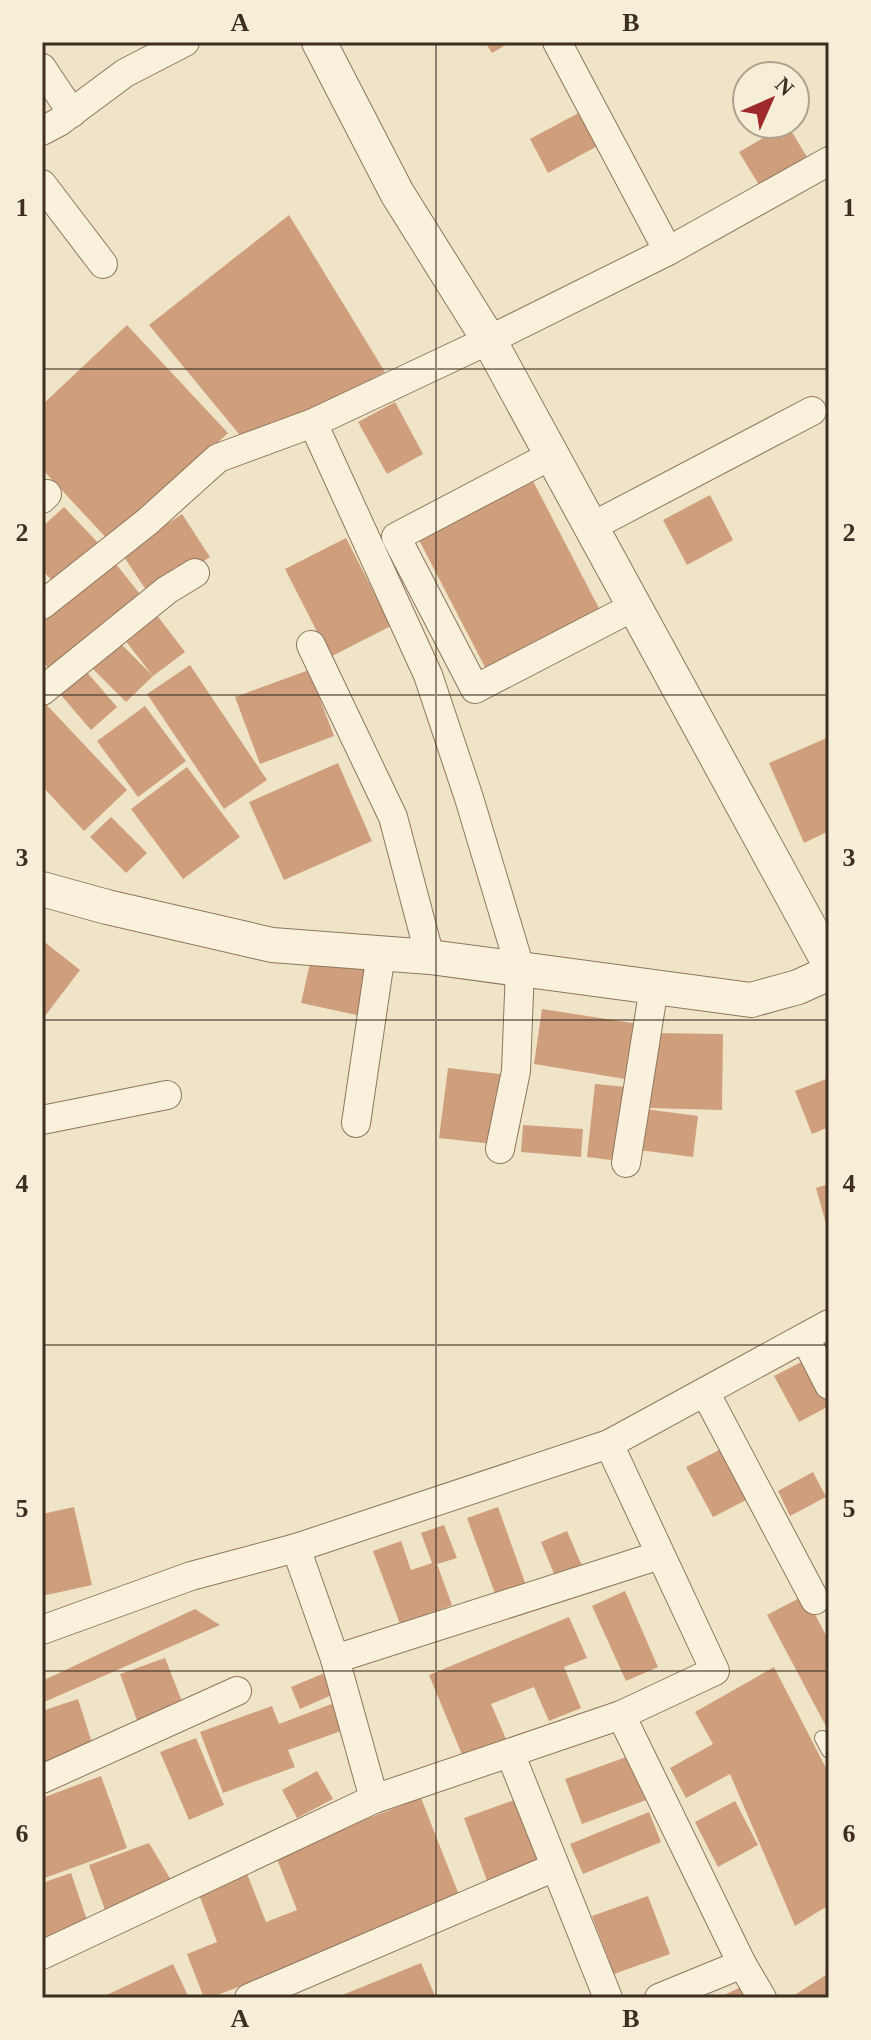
<svg xmlns="http://www.w3.org/2000/svg" width="871" height="2040" font-family="'Times New Roman',serif">
	<rect width="100%" height="100%" fill="#f0e4c8"/>
	<!-- building -->
	<g fill="#cf9f7d">
		<path d="M485 42H511L492 53Z"/>
		<path d="M584 110 603 143 548 173 530 139Z"/>
		<path d="M787 124 807 157 759 185 739 152Z"/>
		<path d="M289 215 385 372 248 445 149 325Z"/>
		<path d="M127 325 228 433 111 543 42 469V405Z"/>
		<path d="M395 402 423 454 387 474 358 422Z"/>
		<path d="M533 481 603 616 489 675 419 540Z"/>
		<path d="M710 495 733 540 687 565 663 520Z"/>
		<path d="M64 507 103 548 60 589 42 570V527Z"/>
		<path d="M182 514 210 557 150 596 122 554Z"/>
		<path d="M346 538 391 626 330 657 285 569Z"/>
		<path d="M108 554 147 603 55 677 42 660V612Z"/>
		<path d="M153 610 185 652 153 676 121 635Z"/>
		<path d="M114 637 153 676 126 702 87 663Z"/>
		<path d="M80 664 117 707 91 730 54 687Z"/>
		<path d="M190 665 267 780 224 809 147 694Z"/>
		<path d="M309 670 334 736 260 764 235 697Z"/>
		<path d="M42 700 127 790 84 831 42 786Z"/>
		<path d="M145 706 186 761 138 797 97 741Z"/>
		<path d="M829 737V831L804 843 769 763Z"/>
		<path d="M338 763 372 841 284 880 249 802Z"/>
		<path d="M187 767 240 837 183 879 131 809Z"/>
		<path d="M111 817 147 853 126 873 90 837Z"/>
		<path d="M42 940 80 970 42 1020Z"/>
		<path d="M311 959 370 971 361 1016 301 1003Z"/>
		<path d="M542 1009 639 1024 631 1080 534 1064Z"/>
		<path d="M650 1033 723 1034 722 1110 649 1108Z"/>
		<path d="M448 1068 500 1074 492 1144 439 1138Z"/>
		<path d="M829 1078V1127L812 1134 795 1091Z"/>
		<path d="M595 1084 627 1087 619 1161 587 1157Z"/>
		<path d="M645 1109 698 1116 693 1157 639 1150Z"/>
		<path d="M523 1125 583 1129 581 1157 521 1152Z"/>
		<path d="M829 1184V1231H828L816 1188Z"/>
		<path d="M807 1359 829 1400V1406L799 1422 774 1376Z"/>
		<path d="M729 1445 756 1495 713 1517 686 1467Z"/>
		<path d="M813 1472 826 1497 790 1516 778 1491Z"/>
		<path d="M74 1507 92 1585 42 1596V1514Z"/>
		<path d="M498 1507 527 1588 497 1599 467 1518Z"/>
		<path d="M444 1525 457 1558 437 1564 452 1605 400 1624 373 1551 401 1541 411 1570 432 1563 421 1533Z"/>
		<path d="M567 1531 586 1575 559 1586 541 1542Z"/>
		<path d="M625 1591 658 1667 626 1681 592 1606Z"/>
		<path d="M805 1595 829 1641V1732L767 1615Z"/>
		<path d="M195 1609 220 1625 42 1703V1681Z"/>
		<path d="M569 1617 587 1658 564 1667 581 1708 549 1721 534 1687 491 1704 506 1739 463 1757 429 1675Z"/>
		<path d="M165 1658 185 1709 139 1726 120 1674Z"/>
		<path d="M774 1667 829 1774V1905L795 1926 730 1774 686 1798 670 1768 713 1744 695 1712Z"/>
		<path d="M332 1670 341 1691 300 1709 291 1687Z"/>
		<path d="M78 1699 94 1749 42 1765V1711Z"/>
		<path d="M334 1703 344 1730 288 1750 295 1767 223 1793 200 1732 272 1706 279 1724Z"/>
		<path d="M196 1738 224 1805 189 1820 160 1752Z"/>
		<path d="M632 1755 649 1799 582 1824 565 1779Z"/>
		<path d="M317 1771 333 1799 297 1818 282 1790Z"/>
		<path d="M101 1776 127 1848 42 1879V1798Z"/>
		<path d="M421 1798 461 1900 210 1998H204L187 1954 217 1942 197 1889 244 1866 266 1922 297 1910 275 1854Z"/>
		<path d="M517 1799 543 1869 490 1889 464 1818Z"/>
		<path d="M735 1801 758 1845 718 1867 695 1822Z"/>
		<path d="M649 1812 661 1842 583 1874 570 1844Z"/>
		<path d="M149 1843 171 1880 106 1913 89 1865Z"/>
		<path d="M71 1873 89 1926 42 1942V1883Z"/>
		<path d="M648 1896 670 1954 614 1974 592 1916Z"/>
		<path d="M421 1963 436 1998H335Z"/>
		<path d="M173 1964 189 1998H100Z"/>
		<path d="M829 1973V1998H790Z"/>
		<path d="M743 1986 749 1998H718Z"/>
	</g>
	<g fill="none" stroke-linecap="round" stroke-linejoin="round">
		<defs>
			<path id="service" d="M822 1738 829 1751"/>
			<g id="minor">
				<path d="M557 42 668 251"/>
				<path d="M42 68 72 113"/>
				<path d="M42 131 59 122 125 73 185 42"/>
				<path d="M42 184 103 264"/>
				<path d="M313 423 428 675 469 798 520 968 516 1071 500 1149"/>
				<path d="M552 455 396 537 475 689 635 606"/>
				<path d="M42 499 47 494"/>
				<path d="M591 527 812 411"/>
				<path d="M42 605 147 522 218 458 313 423 489 340 668 251 829 161"/>
				<path d="M311 645 393 817 430 957"/>
				<path d="M42 691 167 590 195 573"/>
				<path d="M42 1120 167 1095"/>
				<path d="M356 1123 381 953"/>
				<path d="M626 1163 654 987"/>
				<path d="M805 1338 829 1385"/>
				<path d="M705 1392 815 1600"/>
				<path d="M296 1548 335 1659 374 1799 621 1715 715 1671 609 1444"/>
				<path d="M42 1630 191 1576 296 1548 609 1444 829 1324"/>
				<path d="M335 1659 660 1555"/>
				<path d="M621 1715 742 1964 762 1998"/>
				<path d="M510 1753 608 1998"/>
				<path d="M42 1779 237 1691"/>
				<path d="M42 1955 374 1799"/>
				<path d="M249 1998 555 1867"/>
				<path d="M659 1998 742 1964"/>
			</g>
			<g id="tertiary">
				<path d="M319 42 397 193 489 340 829 963"/>
				<path d="M42 889 107 907 272 945 430 957 751 1000 798 987 829 973"/>
			</g>
		</defs>
		<!-- service casing -->
		<use href="#service" stroke="#8d765c" stroke-width="16"/>
		<!-- minor casing -->
		<use href="#minor" stroke="#8d765c" stroke-width="30"/>
		<!-- tertiary casing -->
		<use href="#tertiary" stroke="#8d765c" stroke-width="36"/>
		<!-- service -->
		<use href="#service" stroke="#faf1dc" stroke-width="14"/>
		<!-- minor -->
		<use href="#minor" stroke="#faf1dc" stroke-width="28"/>
		<!-- tertiary -->
		<use href="#tertiary" stroke="#faf1dc" stroke-width="34"/>
	</g>
	<!-- grid -->
	<path fill="none" stroke="#3d2e20" stroke-width="2" stroke-opacity="0.55" d="M436 42V1998M42 369H829M42 695H829M42 1020H829M42 1345H829M42 1671H829"/>
	<!-- border -->
	<rect width="871" height="2040" fill="none" stroke="#f7eed8" stroke-width="88"/>
	<!-- north arrow -->
	<g transform="translate(771 100) rotate(45)"><circle r="38" fill="#f7eed8" stroke="#ada18e" stroke-width="2"/>
	<path d="M0-6L14 30L0 20L-14 30Z" fill="#9e2a2b"/>
	<text y="-12" font-size="22" font-weight="bold" text-anchor="middle" fill="#3d2e20">N</text>
	</g>
	<rect x="44" y="44" width="783" height="1952" fill="none" stroke="#3d2e20" stroke-width="3"/>
	<g font-size="26" text-anchor="middle" font-weight="bold" fill="#3d2e20">
		<text x="240" y="31">A</text>
		<text x="631" y="31">B</text>
		<text x="22" y="216">1</text>
		<text x="849" y="216">1</text>
		<text x="22" y="541">2</text>
		<text x="849" y="541">2</text>
		<text x="22" y="866">3</text>
		<text x="849" y="866">3</text>
		<text x="22" y="1192">4</text>
		<text x="849" y="1192">4</text>
		<text x="22" y="1517">5</text>
		<text x="849" y="1517">5</text>
		<text x="22" y="1842">6</text>
		<text x="849" y="1842">6</text>
		<text x="240" y="2027">A</text>
		<text x="631" y="2027">B</text>
	</g>
</svg>
